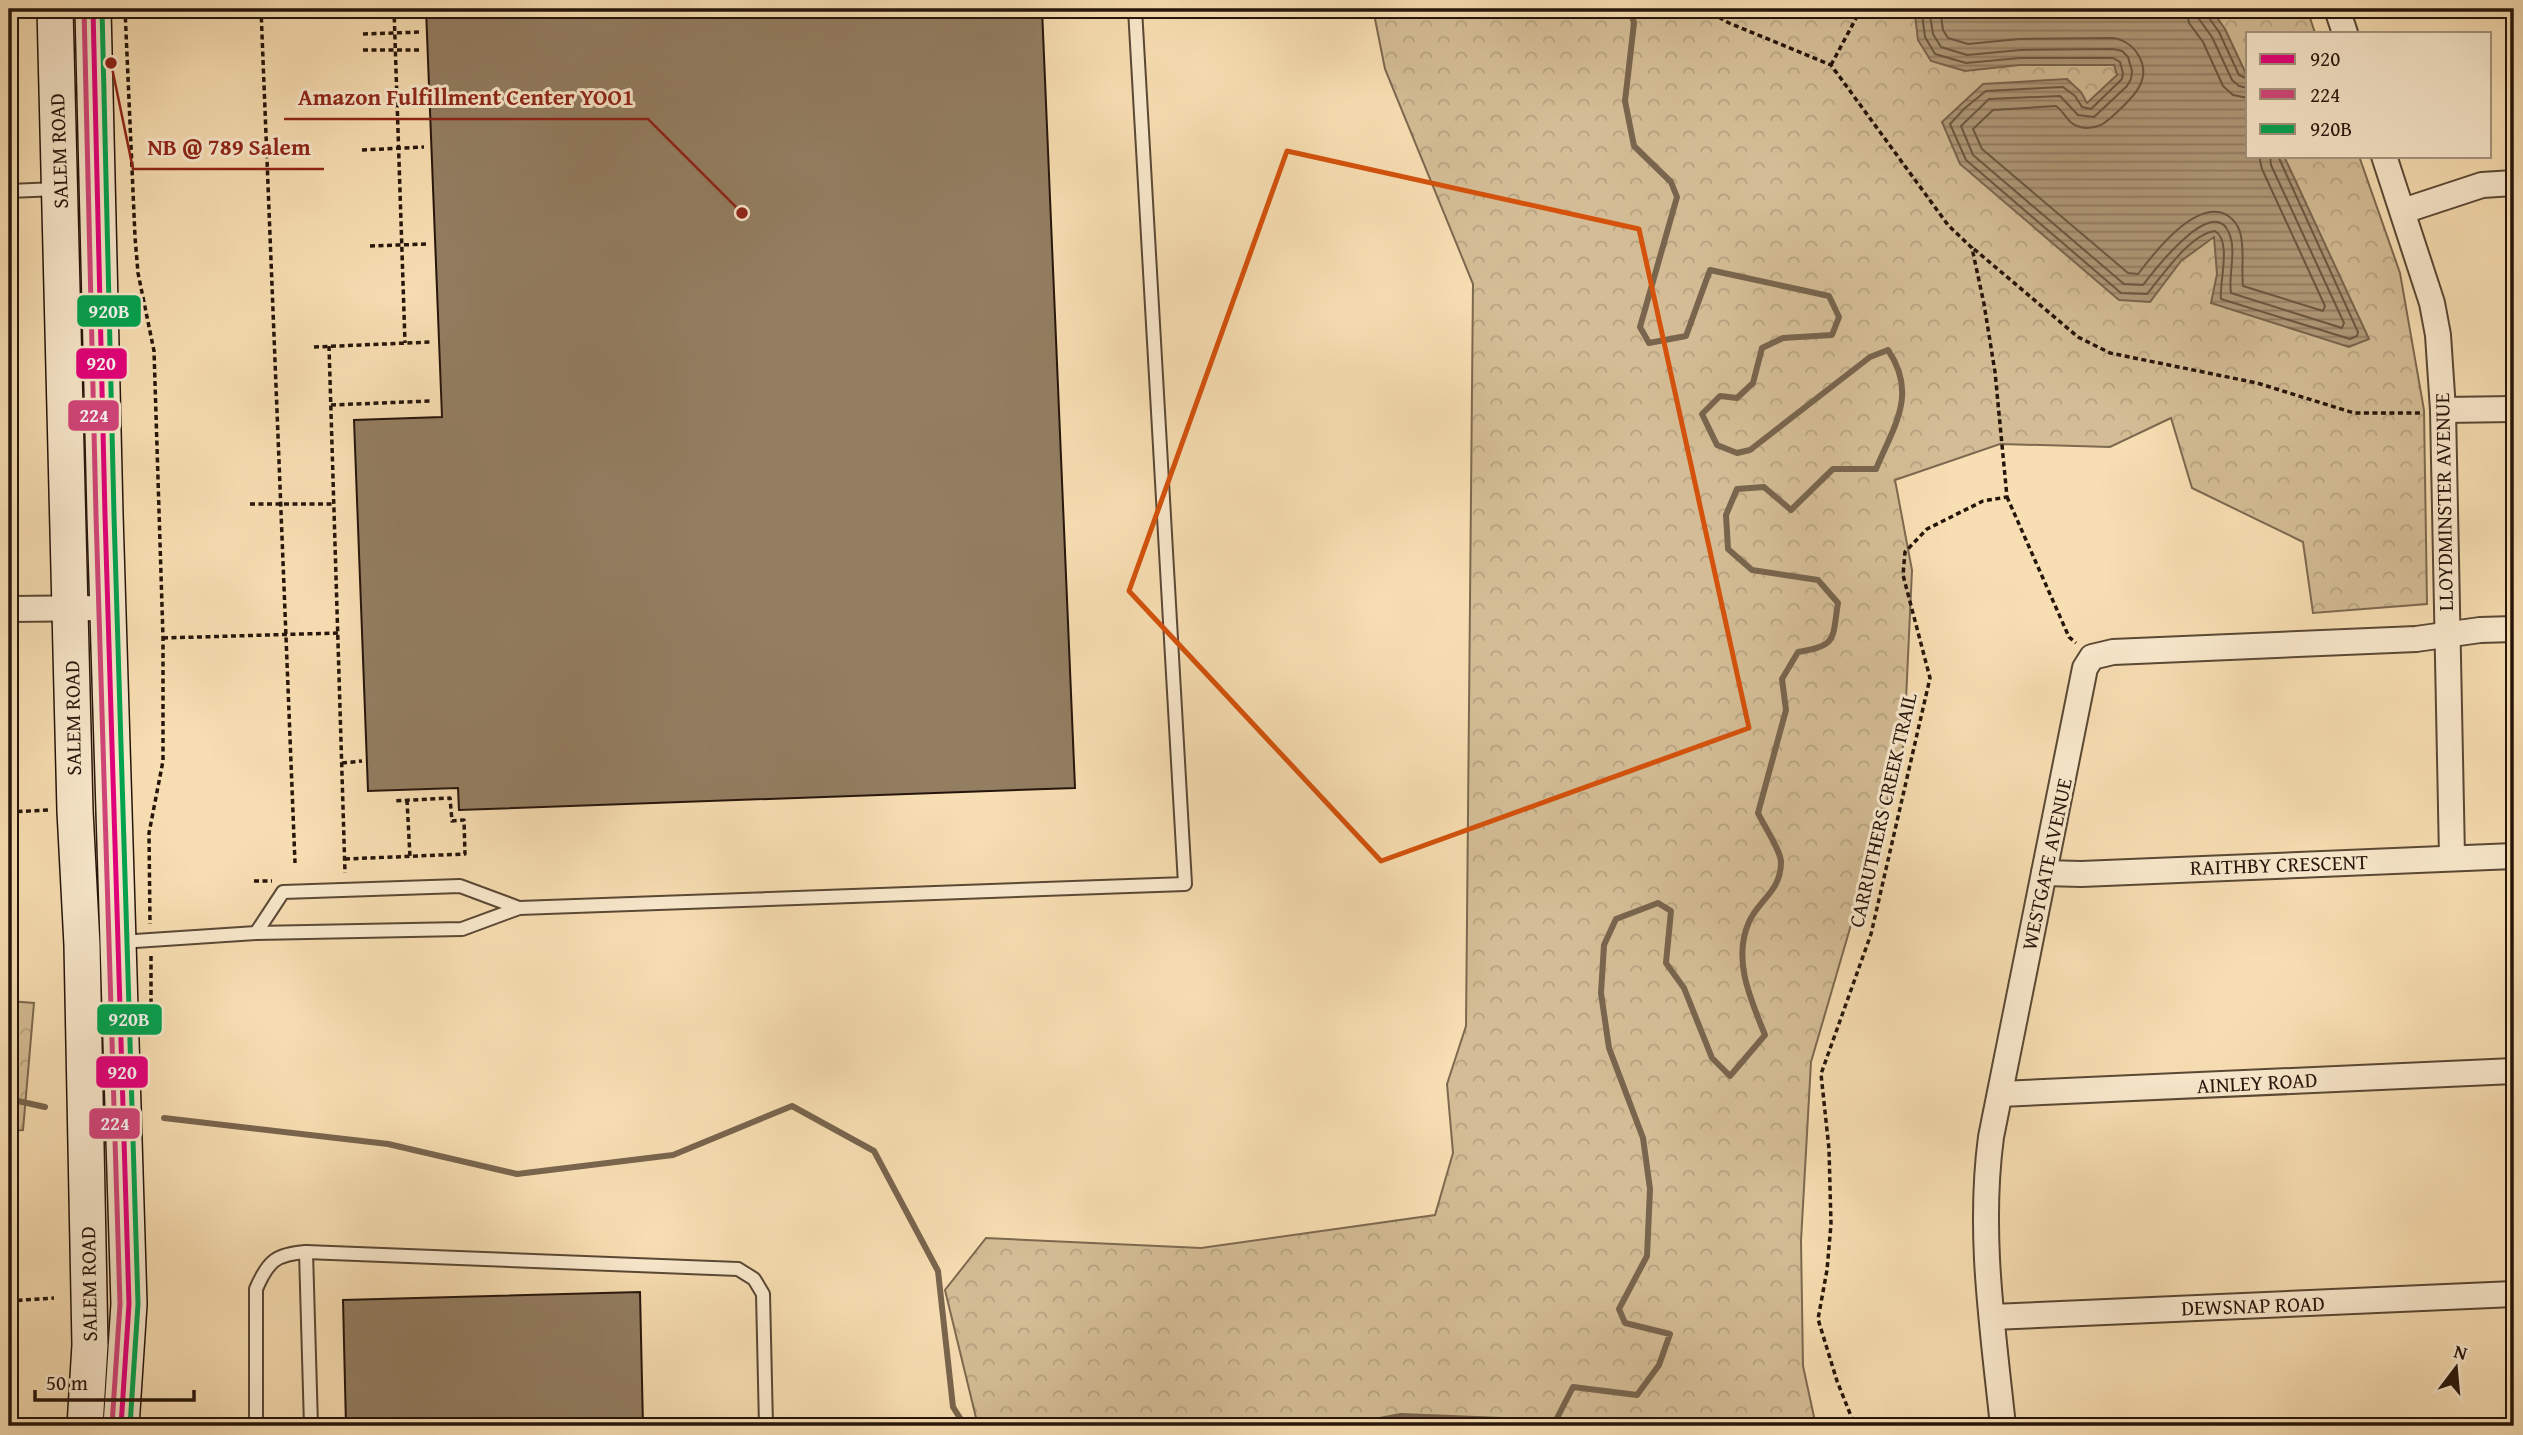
<svg xmlns="http://www.w3.org/2000/svg" width="2523" height="1435" font-family="'Gentium Book Plus',serif">
	<defs>
		<pattern id="forest-crowns" width="20" height="18" patternUnits="userSpaceOnUse" patternTransform="scale(1.75)"><rect width="20" height="18" fill="#d4bd96"/><path d="M2 6a3 3 0 1 1 6 0M12 15a3 3 0 1 1 6 0" fill="none" stroke="#b6a280"/></pattern>
		<pattern id="water-rules" width="6" height="5" patternUnits="userSpaceOnUse" patternTransform="scale(1.75)"><rect width="6" height="5" fill="#b19a7a"/><path d="M0 2.5h6" fill="none" stroke="#907c62"/></pattern>
	</defs>
	<rect width="100%" height="100%" fill="#f8dfb3"/>
	<filter id="stains"><feTurbulence type="fractalNoise" baseFrequency=".00286" numOctaves="4"/><feColorMatrix values="0 0 0 0 .2 0 0 0 0 .09 0 0 0 0 .02 0 0 0 .5 -.17"/></filter>
	<radialGradient id="worn" r=".72"><stop offset=".6" stop-color="#630" stop-opacity="0"/><stop offset="1" stop-color="#630" stop-opacity=".3"/></radialGradient>
	<!-- forest -->
	<g fill="url(#forest-crowns)" stroke="#7d6950" stroke-width="2">
		<path d="M1373 9H2307L2315 33H2248V156H2359L2400 273 2424 410 2427 604 2313 613 2303 542 2192 488 2171 418 2110 447 2000 444 1895 480 1912 570 1904 743 1811 1062 1801 1241 1803 1366 1816 1426H978L945 1290 986 1238 1201 1248 1435 1215 1453 1153 1447 1084 1466 1026 1473 284 1385 69Z"/>
		<path d="M9 1001 34 1003 23 1130 9 1131Z"/>
	</g>
	<!-- water -->
	<path fill="url(#water-rules)" stroke="#79654e" stroke-width="2" d="M1907 9H2211L2225 29 2248 78V156H2284L2369 339 2349 347 2211 303 2217 274 2214 237 2181 261 2150 302 2119 300 1960 164 1942 122 1983 84 2067 79 2081 92 2087 103 2117 75 2114 65H2020L1965 71 1931 61 1918 40 1915 15Z"/>
	<g fill="none" stroke-linecap="round" stroke-linejoin="round">
		<!-- shore -->
		<g stroke="#6c5842" stroke-width="2">
			<path d="M1918 9 1922 14 1925 37 1935 54 1966 63 2020 58H2113L2120 62 2123 73 2122 79 2091 109 2082 107 2075 96 2063 87 1986 91 1965 108 1950 124 1966 160 2121 293 2147 294C2162 276 2190 234 2215 231 2232 241 2219 283 2221 299L2350 339 2357 336 2358 332 2278 156"/>
			<path d="M1929 9 1933 34 1941 47 1967 55 2020 50 2113 49 2122 51 2128 57 2132 71 2131 79 2127 86 2094 117 2078 115 2060 96 1989 99 1961 126 1973 155 2124 284 2143 285C2153 272 2213 193 2229 233 2237 251 2228 275 2231 293L2342 328 2344 323 2271 165 2270 156"/>
			<path d="M1940 9 1943 30 1948 38 1968 44 2019 39 2113 38C2135 41 2151 66 2139 87 2135 96 2110 120 2101 125 2094 128 2087 129 2080 127 2067 124 2065 112 2056 106L1993 110 1973 129 1982 149 2128 273 2138 274C2154 253 2196 198 2227 215 2233 219 2238 225 2240 232 2245 249 2241 269 2243 286L2323 311 2325 306 2262 169 2259 156"/>
			<path d="M2186 9 2189 23 2203 42 2223 86 2233 95 2248 98"/>
			<path d="M2197 9 2199 19 2212 37 2232 80 2239 86 2248 88"/>
			<path d="M2206 9 2207 15 2219 32 2239 75 2248 79"/>
		</g>
		<!-- stream -->
		<g stroke="#79654e" stroke-width="6">
			<path d="M9 1099 45 1107"/>
			<path d="M164 1118 388 1144 517 1174 673 1155 792 1106 874 1151 938 1271 953 1407 965 1426"/>
			<path d="M1348 1426 1401 1416 1553 1422"/>
			<path d="M1553 1426 1573 1387 1637 1395 1659 1365 1670 1334 1625 1323 1619 1309 1647 1256 1650 1189 1643 1138 1609 1048 1601 993 1604 945 1616 919 1658 903 1671 911 1666 963 1684 988 1712 1058 1730 1076 1765 1035C1751 1000 1732 960 1749 922 1759 899 1781 892 1781 862 1781 851 1763 824 1758 813L1786 710 1782 679 1798 652C1838 646 1832 639 1838 603L1818 580 1752 570 1728 549 1726 515 1737 489 1764 487 1791 510 1833 469H1876C1894 426 1918 394 1888 350L1870 357 1750 450 1737 453 1717 445 1702 414 1720 396 1737 398 1753 383 1762 348 1783 338 1832 335 1839 317 1829 296 1710 270 1686 336 1649 343 1640 327 1677 197 1671 182 1634 146 1625 101 1634 23 1630 9"/>
		</g>
	</g>
	<!-- building -->
	<g fill="#937e62" stroke="#26150b" stroke-width="2">
		<path d="M426 9H1042L1075 788 459 810 458 788 368 791 354 420 442 417Z"/>
		<path d="M640 1292 643 1426H346L343 1300Z"/>
	</g>
	<g fill="none" stroke-linecap="round" stroke-linejoin="round">
		<defs>
			<g id="lane">
				<path d="M9 191 57 189"/>
				<path d="M256 933 283 892 460 886 519 908"/>
				<path d="M120 942 256 933 462 929 519 908 1185 884 1135 9"/>
				<path d="M306 1252 311 1426"/>
				<path d="M256 1426V1289C268 1261 276 1254 306 1252L738 1269 754 1279 763 1294 766 1426"/>
			</g>
			<g id="street">
				<path d="M2337 9 2345 33"/>
				<path d="M2384 156 2432 303 2438 335 2443 410 2452 857"/>
				<path d="M2403 211 2482 185 2514 183"/>
				<path d="M2443 410 2514 409"/>
				<path d="M9 609 108 608"/>
				<path d="M2044 873 2081 874 2514 856"/>
				<path d="M2000 1094 2514 1071"/>
				<path d="M1992 1317 2514 1294"/>
				<path d="M2003 1426C1993 1330 1978 1234 1991 1137L2085 668 2092 657 2113 652 2416 639 2480 630 2514 629"/>
			</g>
			<g id="secondary">
				<path d="M55 9 75 811 82 945 90 1345 85 1426"/>
				<path d="M93 9 105 515 129 1304 121 1426"/>
			</g>
		</defs>
		<!-- lane casing -->
		<use href="#lane" stroke="#5a4835" stroke-width="16"/>
		<!-- street casing -->
		<use href="#street" stroke="#5a4835" stroke-width="28"/>
		<!-- secondary casing -->
		<use href="#secondary" stroke="#26150b" stroke-width="38"/>
		<!-- path -->
		<g stroke="#26150b" stroke-width="3.5" stroke-dasharray="5 3.5" stroke-linecap="butt">
			<path d="M125 9 135 237 138 273 154 351 163 638V761L149 833 150 924"/>
			<path d="M261 9 295 863"/>
			<path d="M394 9 405 343"/>
			<path d="M1704 9 1729 23 1831 65 1948 225 1972 248 1984 304 1995 372 2007 497 1983 501 1927 529 1905 552 1903 575 1930 678 1871 934 1821 1074 1829 1149 1831 1224 1827 1270 1818 1319 1837 1381 1855 1426"/>
			<path d="M363 34 422 32"/>
			<path d="M363 50H419"/>
			<path d="M1831 65 1861 9"/>
			<path d="M362 150 424 147"/>
			<path d="M370 246 428 244"/>
			<path d="M1974 249 2078 337 2110 353 2257 383 2354 413H2420"/>
			<path d="M329 346 345 873"/>
			<path d="M314 347 431 342"/>
			<path d="M331 405 431 401"/>
			<path d="M2007 497 2069 637 2076 643"/>
			<path d="M250 504H334"/>
			<path d="M163 638 338 633"/>
			<path d="M342 763 362 761"/>
			<path d="M407 800 410 857"/>
			<path d="M9 812 48 810"/>
			<path d="M345 859 465 854 464 820 452 821 450 798 393 801"/>
			<path d="M254 881H272"/>
			<path d="M151 956V1036"/>
			<path d="M9 1301 54 1298"/>
		</g>
		<!-- lane -->
		<use href="#lane" stroke="#faeace" stroke-width="12"/>
		<!-- street -->
		<use href="#street" stroke="#faeace" stroke-width="24"/>
		<!-- secondary -->
		<use href="#secondary" stroke="#faeace" stroke-width="35"/>
		<defs>
			<path id="bus-1" d="M93 9 105 515 129 1304 121 1426"/>
			<path id="bus-2" d="M84 9 96 515 120 1304 112 1425"/>
			<path id="bus-3" d="M102 9 114 515 138 1304 130 1426"/>
		</defs>
		<!-- bus-1 casing -->
		<use href="#bus-1" stroke="#faeace" stroke-width="10"/>
		<!-- bus-2 casing -->
		<use href="#bus-2" stroke="#faeace" stroke-width="10"/>
		<!-- bus-3 casing -->
		<use href="#bus-3" stroke="#faeace" stroke-width="10"/>
		<!-- bus-1 -->
		<use href="#bus-1" stroke="#e5007d" stroke-width="5"/>
		<!-- bus-2 -->
		<use href="#bus-2" stroke="#d4457c" stroke-width="5"/>
		<!-- bus-3 -->
		<use href="#bus-3" stroke="#00a651" stroke-width="5"/>
	</g>
	<!-- marked area -->
	<path fill="none" stroke="#d5520c" stroke-width="5" stroke-linejoin="round" d="M1287 151 1639 229 1749 728 1381 861 1129 591Z"/>
	<g text-anchor="middle" stroke-width="6" stroke-linejoin="round" paint-order="stroke">
		<!-- street labels -->
		<g font-size="21" fill="#26150b" stroke="#faeace">
			<text transform="translate(59 151) rotate(-92)" y="7">SALEM ROAD</text>
			<text transform="translate(2444 502) rotate(-91)" y="7">LLOYDMINSTER AVENUE</text>
			<text transform="translate(73 718) rotate(-91)" y="7">SALEM ROAD</text>
			<text transform="translate(1883 810) rotate(-77)" y="7">CARRUTHERS CREEK TRAIL</text>
			<text transform="translate(2047 864) rotate(-78)" y="7">WESTGATE AVENUE</text>
			<text transform="translate(2279 865) rotate(-2)" y="7">RAITHBY CRESCENT</text>
			<text transform="translate(2257 1083) rotate(-3)" y="7">AINLEY ROAD</text>
			<text transform="translate(89 1284) rotate(-91)" y="7">SALEM ROAD</text>
			<text transform="translate(2253 1306) rotate(-2)" y="7">DEWSNAP ROAD</text>
		</g>
	</g>
	<!-- callouts -->
	<path fill="none" stroke="#8f2418" stroke-width="2.5" d="M742 213L648 119H284M111 63L133 169H324"/>
	<g fill="#8f2418" stroke="#faeace" stroke-width="2.5">
		<circle cx="742" cy="213" r="7"/>
		<circle cx="111" cy="63" r="7"/>
	</g>
	<g font-size="23" text-anchor="middle" font-weight="bold" fill="#8f2418" stroke="#faeace" stroke-width="6" stroke-linejoin="round" paint-order="stroke">
		<text x="466" y="105">Amazon Fulfillment Center YOO1</text>
		<text x="229" y="155">NB @ 789 Salem</text>
	</g>
	<g stroke="#faeace" stroke-width="2.5">
		<rect x="76" y="294" width="66" height="34" rx="7" fill="#00a651"/>
		<rect x="75" y="347" width="53" height="33" rx="7" fill="#e5007d"/>
		<rect x="67" y="399" width="53" height="33" rx="7" fill="#d4457c"/>
		<rect x="96" y="1003" width="67" height="33" rx="7" fill="#00a651"/>
		<rect x="95" y="1055" width="54" height="34" rx="7" fill="#e5007d"/>
		<rect x="88" y="1107" width="53" height="33" rx="7" fill="#d4457c"/>
	</g>
	<g font-size="19" text-anchor="middle" font-weight="bold" fill="#fff">
		<text x="109" y="318">920B</text>
		<text x="101" y="370">920</text>
		<text x="94" y="422">224</text>
		<text x="129" y="1026">920B</text>
		<text x="122" y="1079">920</text>
		<text x="115" y="1130">224</text>
	</g>
	<!-- margin -->
	<rect width="2523" height="1435" fill="none" stroke="#f8dfb3" stroke-width="35"/>
	<rect x="10" y="10" width="2502" height="1414" fill="none" stroke="#26150b" stroke-width="3.5"/>
	<rect x="18" y="18" width="2488" height="1400" fill="none" stroke="#26150b" stroke-width="2"/>
	<!-- legend -->
	<rect x="2246" y="32" width="245" height="126" fill="#faeace" stroke="#a59580" stroke-width="2"/>
	<rect x="2260" y="54" width="35" height="10" fill="#e5007d" stroke="#a59580" stroke-width="2"/>
	<text x="2310" y="66" font-size="21" fill="#26150b">920</text>
	<rect x="2260" y="89" width="35" height="10" fill="#d4457c" stroke="#a59580" stroke-width="2"/>
	<text x="2310" y="102" font-size="21" fill="#26150b">224</text>
	<rect x="2260" y="124" width="35" height="10" fill="#00a651" stroke="#a59580" stroke-width="2"/>
	<text x="2310" y="136" font-size="21" fill="#26150b">920B</text>
	<!-- north arrow -->
	<g transform="translate(2456 1368) rotate(16)" stroke="#faeace" stroke-width="5" paint-order="stroke">
	<path d="M0-5L12 26L0 18L-12 26Z" fill="#26150b"/>
	<text y="-10" font-size="19" font-weight="bold" text-anchor="middle" fill="#26150b">N</text>
	</g>
	<!-- scale -->
	<path d="M35 1390v10h159v-10" fill="none" stroke="#26150b" stroke-width="3.5"/>
	<text x="46" y="1390" font-size="21" fill="#26150b" stroke="#faeace" stroke-width="5" paint-order="stroke">50 m</text>
	<rect width="100%" height="100%" filter="url(#stains)"/>
	<rect width="100%" height="100%" fill="url(#worn)"/>
</svg>
